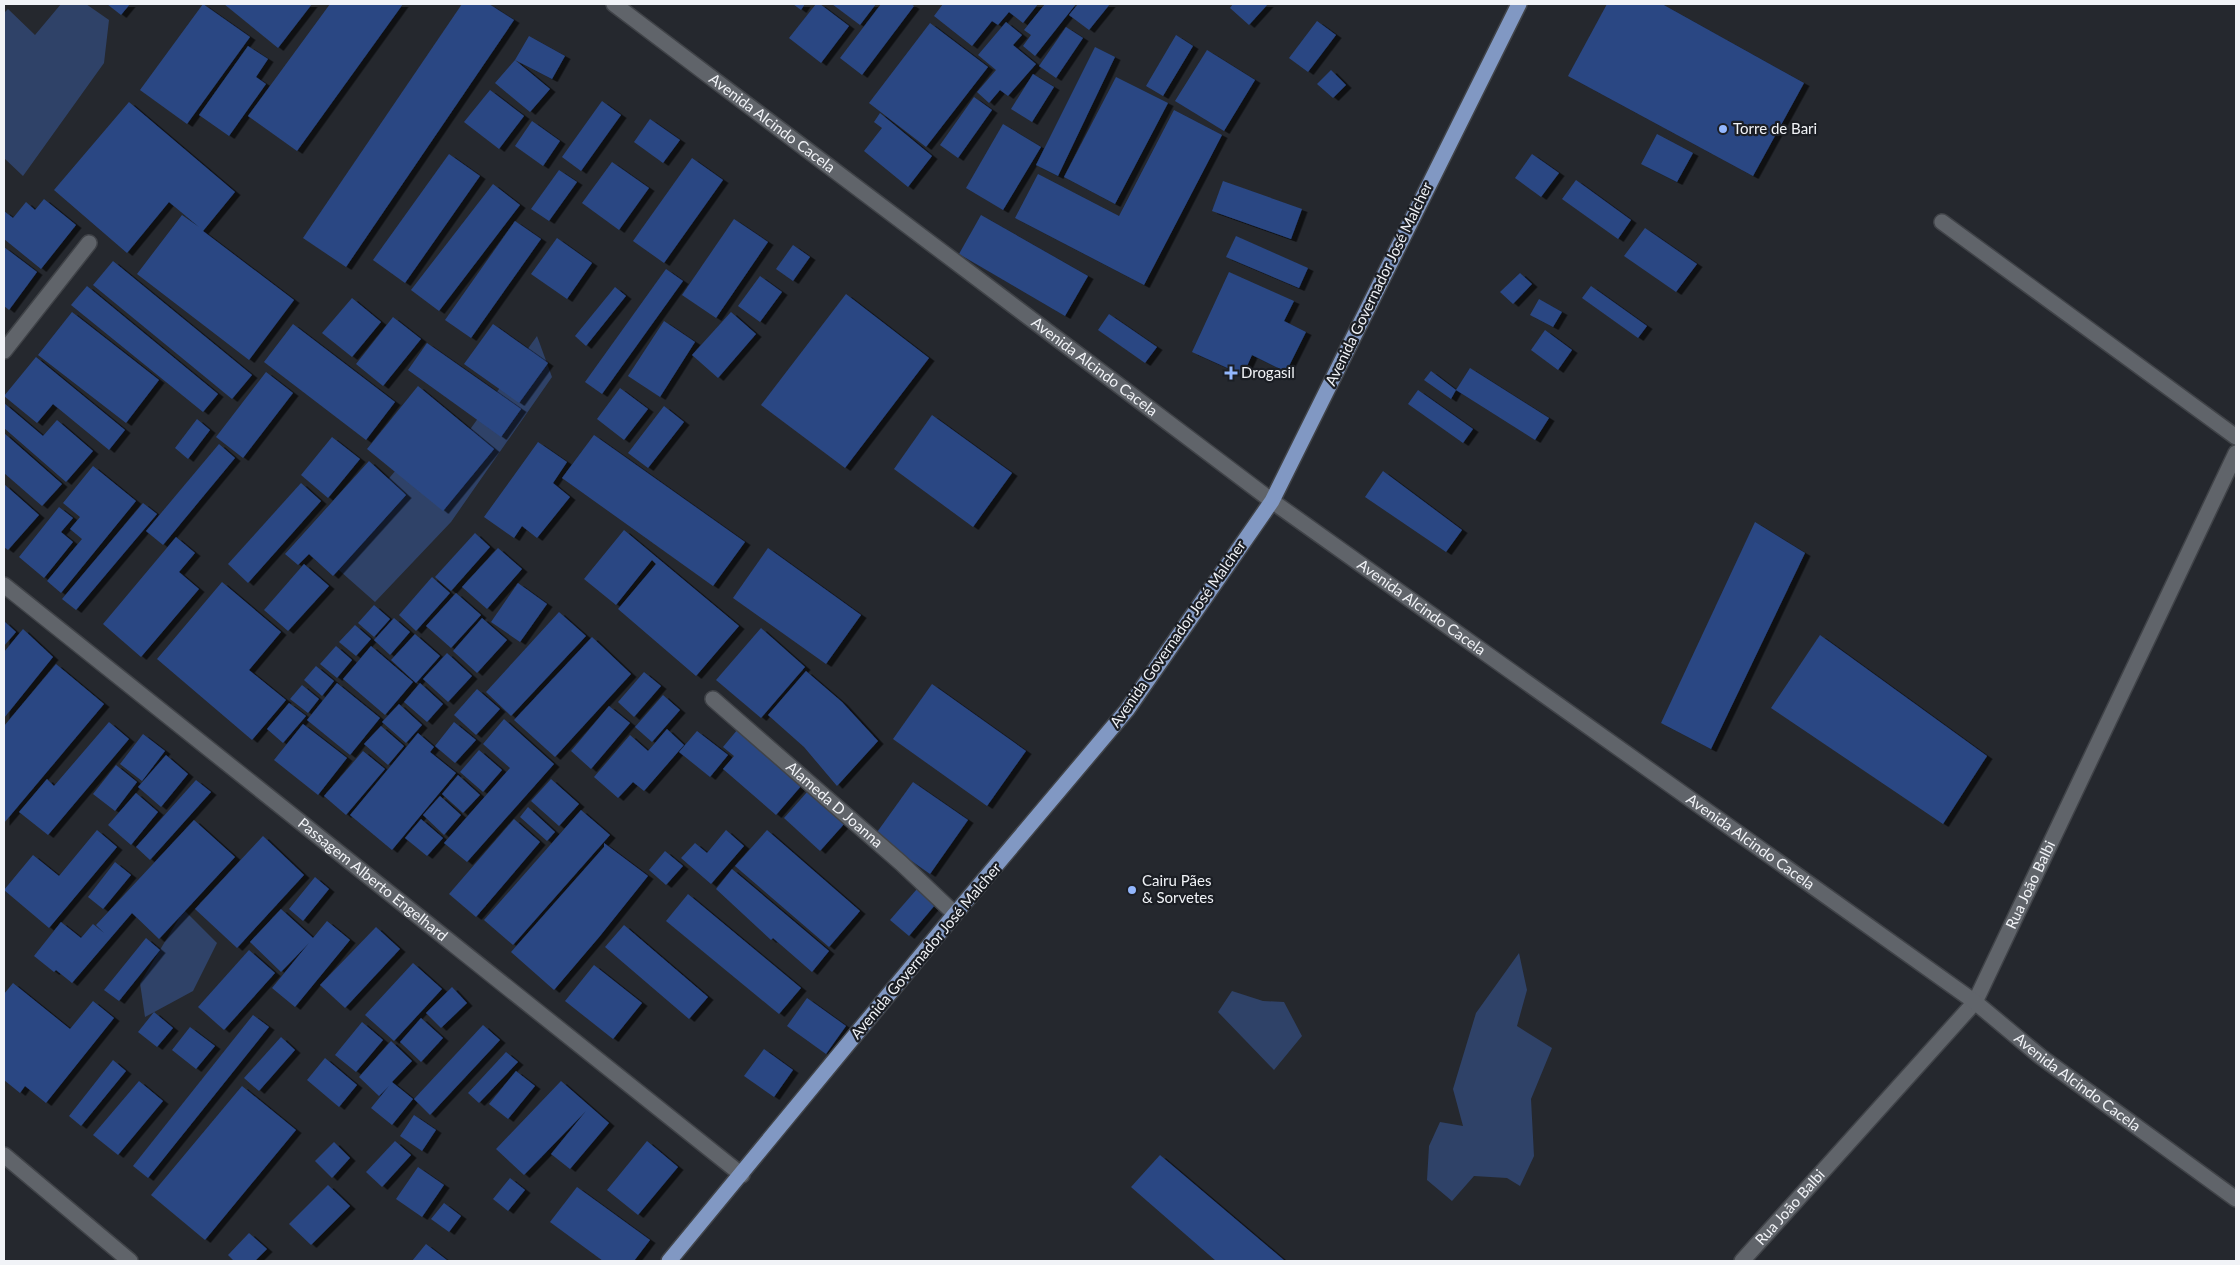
<svg xmlns="http://www.w3.org/2000/svg" width="2240" height="1265" font-family="Lato,sans-serif">
	<defs>
		<filter id="shadow"><feDropShadow dx="5.5" dy="3" stdDeviation="0" flood-color="#0009"/></filter>
	</defs>
	<rect width="100%" height="100%" fill="#25282e"/>
	<!-- green -->
	<g fill="#2f4268">
		<path d="M61 4H86L109 20 104 63 23 176 4 158V13L8 9 35 35Z"/>
		<path d="M537 336 552 377 451 522 375 602 323 556 396 470 433 481Z"/>
		<path d="M184 910 217 943 193 991 145 1017 140 983Z"/>
		<path d="M1519 953 1527 990 1517 1026 1552 1048 1531 1099 1534 1156 1520 1186 1507 1178 1474 1176 1452 1201 1427 1180 1429 1146 1440 1122 1463 1126 1453 1089 1476 1013Z"/>
		<path d="M1232 991 1263 1001 1284 1002 1302 1036 1274 1070 1218 1012Z"/>
	</g>
	<!-- building -->
	<g fill="#2a4783" filter="url(#shadow)">
		<path d="M107 4H130L121 15Z"/>
		<path d="M203 4 250 37 187 124 140 90Z"/>
		<path d="M224 4H312L278 48Z"/>
		<path d="M330 4H403L297 151 248 116Z"/>
		<path d="M462 4H489L514 20 346 267 303 238Z"/>
		<path d="M793 4H805L801 10Z"/>
		<path d="M816 4H820L849 26 821 63 789 38Z"/>
		<path d="M832 4H876L860 25Z"/>
		<path d="M881 4H911L914 6 862 75 840 58Z"/>
		<path d="M943 4H1038L1023 23 1009 12 998 25 992 21 972 46 934 16Z"/>
		<path d="M1045 4H1076L1035 56 1023 46 1031 35 1024 30Z"/>
		<path d="M1078 4H1110L1089 30 1069 15Z"/>
		<path d="M1233 4H1268L1249 25 1230 8Z"/>
		<path d="M1607 4H1662L1804 83 1753 176 1568 76Z"/>
		<path d="M1317 21 1336 35 1308 72 1289 58Z"/>
		<path d="M1006 22 1022 35 1013 45 1036 64 1008 96 1000 90 989 103 977 92 996 70 978 55Z"/>
		<path d="M930 23 988 67 926 147 869 103Z"/>
		<path d="M1066 27 1083 38 1056 78 1039 66Z"/>
		<path d="M1176 35 1193 46 1163 96 1146 86Z"/>
		<path d="M529 36 565 56 552 79 515 60 550 89 530 112 495 83 515 60Z"/>
		<path d="M248 46 268 59 256 77 266 84 229 136 199 115Z"/>
		<path d="M1095 47 1115 57 1058 176 1036 165Z"/>
		<path d="M1207 50 1255 80 1224 131 1175 101Z"/>
		<path d="M1331 70 1346 85 1333 98 1317 84Z"/>
		<path d="M1033 74 1054 87 1032 122 1011 109Z"/>
		<path d="M1116 77 1168 103 1115 204 1064 177Z"/>
		<path d="M490 90 524 116 499 149 464 122Z"/>
		<path d="M974 97 992 110 958 158 940 145Z"/>
		<path d="M602 101 621 115 581 171 562 157Z"/>
		<path d="M129 102 235 192 203 231 294 300 249 360 137 274 182 215 199 227 169 202 127 253 54 190Z"/>
		<path d="M1174 110 1222 135 1144 285 1015 218 1038 174 1119 216Z"/>
		<path d="M880 113 932 156 908 187 864 151 882 128 874 122Z"/>
		<path d="M650 119 680 140 663 163 634 142Z"/>
		<path d="M532 121 560 141 543 166 515 146Z"/>
		<path d="M1003 124 1041 147 1003 210 966 188Z"/>
		<path d="M1657 134 1693 153 1677 182 1641 164Z"/>
		<path d="M449 154 480 176 405 283 373 260Z"/>
		<path d="M1532 154 1559 173 1541 197 1515 178Z"/>
		<path d="M692 158 723 180 664 263 633 241Z"/>
		<path d="M612 162 649 188 619 230 582 203Z"/>
		<path d="M559 170 577 182 549 221 531 209Z"/>
		<path d="M1576 180 1631 220 1618 239 1562 199Z"/>
		<path d="M1223 181 1302 209 1291 239 1212 211Z"/>
		<path d="M493 184 520 205 439 311 411 290Z"/>
		<path d="M44 199 76 225 41 269 4 239V211L13 218 26 202 35 210Z"/>
		<path d="M981 215 1088 276 1065 316 959 254Z"/>
		<path d="M734 219 768 242 716 318 682 295Z"/>
		<path d="M515 221 541 239 471 338 445 320Z"/>
		<path d="M1645 228 1697 264 1676 292 1624 256Z"/>
		<path d="M1236 236 1308 268 1299 288 1226 257Z"/>
		<path d="M557 238 592 263 567 299 531 274Z"/>
		<path d="M793 245 810 257 793 281 776 269Z"/>
		<path d="M4 247 37 272 9 310 4 306Z"/>
		<path d="M113 261 252 375 232 399 93 285Z"/>
		<path d="M666 269 683 281 602 394 585 382Z"/>
		<path d="M1229 272 1294 301 1284 321 1306 332 1286 372 1252 355 1243 375 1192 352Z"/>
		<path d="M1520 273 1532 284 1513 304 1500 292Z"/>
		<path d="M760 276 782 292 760 322 738 306Z"/>
		<path d="M87 286 218 394 203 412 71 305Z"/>
		<path d="M1591 286 1647 326 1638 338 1582 298Z"/>
		<path d="M615 287 626 296 586 346 575 336Z"/>
		<path d="M846 294 929 358 845 468 761 405Z"/>
		<path d="M352 298 381 322 352 357 322 333Z"/>
		<path d="M1539 299 1562 312 1553 327 1530 315Z"/>
		<path d="M72 312 159 380 126 423 38 355Z"/>
		<path d="M731 312 756 334 718 378 692 355Z"/>
		<path d="M1109 314 1157 347 1145 363 1098 330Z"/>
		<path d="M393 317 421 339 383 386 356 364Z"/>
		<path d="M664 321 695 342 660 397 628 376Z"/>
		<path d="M293 324 395 402 366 440 264 362Z"/>
		<path d="M493 324 548 363 519 403 464 364Z"/>
		<path d="M1545 330 1572 350 1558 370 1531 350Z"/>
		<path d="M427 343 521 409 501 437 408 370Z"/>
		<path d="M36 357 125 430 109 450 53 404 37 423 4 396Z"/>
		<path d="M1470 368 1549 418 1535 440 1456 390 1451 399 1424 380 1431 371 1456 390Z"/>
		<path d="M266 372 293 393 243 458 216 437Z"/>
		<path d="M418 386 494 449 443 511 367 449Z"/>
		<path d="M620 388 648 409 624 440 597 419Z"/>
		<path d="M1418 390 1473 429 1463 443 1408 404Z"/>
		<path d="M4 403 43 436 57 420 93 451 66 482 4 428Z"/>
		<path d="M664 406 684 422 648 468 628 453Z"/>
		<path d="M932 415 1012 473 973 527 894 469Z"/>
		<path d="M197 419 210 430 188 459 175 448Z"/>
		<path d="M4 433 62 484 42 506 4 473Z"/>
		<path d="M594 435 745 542 713 586 562 478Z"/>
		<path d="M332 437 360 459 328 498 301 475Z"/>
		<path d="M538 442 567 462 553 483 570 497 537 538 522 526 514 538 484 517Z"/>
		<path d="M219 444 235 458 163 545 146 531Z"/>
		<path d="M369 461 406 495 333 576 309 554 298 565 285 554Z"/>
		<path d="M93 466 136 501 61 593 47 581 82 539 70 529 80 517 63 503Z"/>
		<path d="M1383 471 1462 530 1446 552 1365 497Z"/>
		<path d="M301 483 321 501 248 583 228 564Z"/>
		<path d="M4 484 39 515 8 550 4 547Z"/>
		<path d="M143 503 157 514 76 610 62 599Z"/>
		<path d="M59 507 73 518 61 532 73 542 44 578 19 557Z"/>
		<path d="M1755 522 1805 553 1711 749 1661 723Z"/>
		<path d="M624 530 739 626 696 676 618 609 656 564 652 560 616 605 584 579Z"/>
		<path d="M475 533 490 547 451 591 435 577Z"/>
		<path d="M176 537 195 553 179 572 199 589 141 657 103 624Z"/>
		<path d="M498 548 522 569 487 609 462 587Z"/>
		<path d="M768 548 861 615 826 664 733 598Z"/>
		<path d="M304 564 329 586 288 631 264 610Z"/>
		<path d="M432 577 450 593 416 631 399 615Z"/>
		<path d="M222 582 281 632 249 670 286 700 252 740 157 659Z"/>
		<path d="M518 583 547 604 520 642 491 622Z"/>
		<path d="M456 593 481 615 451 648 426 626Z"/>
		<path d="M374 605 390 619 374 637 358 623Z"/>
		<path d="M559 612 586 636 511 716 486 692Z"/>
		<path d="M394 618 410 632 390 655 374 640Z"/>
		<path d="M482 618 507 640 477 673 453 651Z"/>
		<path d="M4 621 16 632 4 646Z"/>
		<path d="M355 625 371 639 356 656 339 642Z"/>
		<path d="M761 628 805 667 761 718 716 680Z"/>
		<path d="M23 629 53 657 4 718V652Z"/>
		<path d="M415 634 440 656 416 683 391 660Z"/>
		<path d="M1820 635 1987 756 1943 824 1771 708Z"/>
		<path d="M592 637 631 674 555 757 514 720Z"/>
		<path d="M336 646 352 660 337 678 320 664Z"/>
		<path d="M371 646 413 682 385 715 343 679Z"/>
		<path d="M447 653 472 676 448 702 423 679Z"/>
		<path d="M56 664 104 704 4 823V726Z"/>
		<path d="M316 666 334 681 322 696 304 680Z"/>
		<path d="M806 671 842 702 878 741 837 786 804 747 768 715Z"/>
		<path d="M644 672 661 686 634 717 618 702Z"/>
		<path d="M337 683 380 718 350 755 307 720Z"/>
		<path d="M420 683 443 704 427 722 404 702Z"/>
		<path d="M932 684 1026 751 987 806 893 739Z"/>
		<path d="M302 685 319 699 308 713 290 699Z"/>
		<path d="M477 689 500 709 476 735 454 715Z"/>
		<path d="M663 695 680 710 652 742 635 727Z"/>
		<path d="M289 703 306 716 283 743 267 729Z"/>
		<path d="M399 704 422 725 406 743 382 722Z"/>
		<path d="M609 706 630 723 591 769 571 751Z"/>
		<path d="M504 719 554 764 467 862 444 843 510 768 483 744Z"/>
		<path d="M109 722 129 739 48 835 19 812 47 779 54 786Z"/>
		<path d="M454 722 476 740 455 763 435 746Z"/>
		<path d="M303 724 347 758 318 795 274 760Z"/>
		<path d="M381 726 404 746 388 765 364 744Z"/>
		<path d="M667 729 684 745 644 791 633 782 618 798 594 777 630 735 648 751Z"/>
		<path d="M738 729 802 785 776 815 723 769 734 756 723 747Z"/>
		<path d="M697 731 728 755 710 777 679 752Z"/>
		<path d="M418 733 434 747 430 752 456 773 392 850 350 815Z"/>
		<path d="M143 734 165 751 142 781 120 764Z"/>
		<path d="M479 750 502 770 483 792 460 772Z"/>
		<path d="M363 751 385 769 346 815 324 796Z"/>
		<path d="M166 755 188 774 161 807 138 787Z"/>
		<path d="M116 765 137 782 115 811 93 794Z"/>
		<path d="M458 775 480 795 463 813 442 794Z"/>
		<path d="M551 779 579 804 559 826 531 801Z"/>
		<path d="M196 780 211 792 150 860 136 847Z"/>
		<path d="M913 782 968 820 930 874 875 835Z"/>
		<path d="M808 791 845 823 820 851 784 818Z"/>
		<path d="M136 793 158 812 131 845 108 825Z"/>
		<path d="M440 796 461 815 444 835 423 815Z"/>
		<path d="M528 807 555 832 547 841 520 817Z"/>
		<path d="M581 810 610 835 513 945 484 920Z"/>
		<path d="M421 819 443 838 427 856 405 838Z"/>
		<path d="M514 819 540 842 476 917 449 894Z"/>
		<path d="M194 820 235 857 159 939 132 913 72 983 56 970 54 972 34 956 61 922 81 938 93 924 104 933 96 925Z"/>
		<path d="M97 830 117 847 49 928 4 890 33 855 59 876Z"/>
		<path d="M726 830 744 846 711 884 681 858 695 843 707 853Z"/>
		<path d="M767 830 860 911 829 947 735 866Z"/>
		<path d="M263 836 304 875 237 948 195 909Z"/>
		<path d="M604 843 648 876 600 936 554 990 511 952 604 847Z"/>
		<path d="M665 851 683 866 666 885 649 870Z"/>
		<path d="M115 862 131 875 103 909 88 897Z"/>
		<path d="M732 869 829 951 812 972 773 938 771 940 716 889Z"/>
		<path d="M315 877 329 889 303 921 289 909Z"/>
		<path d="M917 889 935 905 909 936 890 920Z"/>
		<path d="M688 894 801 988 779 1014 666 921Z"/>
		<path d="M281 909 313 938 327 921 350 940 295 1007 272 988 309 943 281 972 250 942Z"/>
		<path d="M624 925 708 997 689 1019 605 947Z"/>
		<path d="M376 927 400 949 345 1008 320 985Z"/>
		<path d="M146 938 160 950 119 1001 104 990Z"/>
		<path d="M249 950 275 973 224 1030 198 1007Z"/>
		<path d="M413 963 442 989 394 1041 365 1015Z"/>
		<path d="M594 965 642 1003 613 1039 565 1001Z"/>
		<path d="M13 983 70 1029 93 1001 114 1018 46 1103 25 1086 20 1093 4 1080V994Z"/>
		<path d="M452 987 467 1003 441 1028 426 1013Z"/>
		<path d="M807 998 846 1026 826 1054 787 1026Z"/>
		<path d="M154 1012 173 1028 157 1047 138 1032Z"/>
		<path d="M253 1015 269 1027 148 1178 133 1166Z"/>
		<path d="M421 1018 443 1038 421 1062 400 1042Z"/>
		<path d="M362 1022 383 1040 356 1072 335 1055Z"/>
		<path d="M483 1025 500 1040 430 1115 414 1099Z"/>
		<path d="M190 1027 215 1046 196 1069 172 1050Z"/>
		<path d="M281 1037 295 1050 259 1091 244 1078Z"/>
		<path d="M391 1041 412 1061 392 1082 413 1099 392 1125 371 1108 389 1086 379 1096 359 1077Z"/>
		<path d="M764 1049 793 1070 774 1097 744 1076Z"/>
		<path d="M506 1052 518 1062 479 1103 468 1093Z"/>
		<path d="M325 1058 357 1085 339 1107 307 1080Z"/>
		<path d="M113 1060 126 1071 81 1126 69 1116Z"/>
		<path d="M516 1071 535 1086 508 1119 489 1104Z"/>
		<path d="M139 1081 163 1101 118 1155 93 1135Z"/>
		<path d="M561 1081 609 1123 570 1169 551 1154 586 1111 524 1175 496 1149Z"/>
		<path d="M242 1086 296 1130 205 1240 151 1195Z"/>
		<path d="M414 1115 436 1130 422 1151 400 1136Z"/>
		<path d="M395 1141 411 1155 382 1187 366 1172Z"/>
		<path d="M647 1141 678 1167 638 1215 607 1190Z"/>
		<path d="M334 1142 350 1158 332 1178 315 1161Z"/>
		<path d="M1160 1155 1285 1261H1216L1131 1187Z"/>
		<path d="M418 1167 444 1185 422 1217 396 1199Z"/>
		<path d="M510 1178 525 1190 508 1211 493 1199Z"/>
		<path d="M328 1185 350 1206 311 1245 289 1224Z"/>
		<path d="M577 1187 650 1240 634 1261H603L550 1222Z"/>
		<path d="M444 1203 461 1216 449 1232 431 1219Z"/>
		<path d="M249 1233 267 1249 255 1261H234L228 1255Z"/>
		<path d="M426 1244 448 1261H412Z"/>
	</g>
	<g fill="none" stroke-linecap="round" stroke-linejoin="round">
		<defs>
			<g id="street">
				<path d="M1942 222 2236 437"/>
				<path d="M4 351 89 243"/>
				<path id="s1" d="M4 585 742 1175"/>
				<path id="s2" d="M713 699 901 863 955 914"/>
				<path id="s3" d="M1742 1261 1975 1002 2236 453"/>
			</g>
			<g id="secondary">
				<path id="s4" d="M614 4 1272 501 1975 1002 2041 1057 2236 1199"/>
				<path d="M4 1155 130 1261"/>
			</g>
			<path id="primary" d="M669 1261 955 914 1127 710 1272 501 1519 4"/>
		</defs>
		<!-- street casing -->
		<use href="#street" stroke="#404348" stroke-width="18"/>
		<!-- secondary casing -->
		<use href="#secondary" stroke="#404348" stroke-width="18"/>
		<!-- primary casing -->
		<use href="#primary" stroke="#404348" stroke-width="18"/>
		<!-- street -->
		<use href="#street" stroke="#60646a" stroke-width="15"/>
		<!-- secondary -->
		<use href="#secondary" stroke="#60646a" stroke-width="15"/>
		<!-- primary -->
		<use href="#primary" stroke="#8198c3" stroke-width="15"/>
	</g>
	<!-- markers -->
	<g fill="#93b7fd" stroke="#1b1e24" stroke-width="2">
		<circle cx="1723" cy="129" r="5"/>
		<path d="M1228.5 365.5h5v5h5v5h-5v5h-5v-5h-5v-5h5z"/>
		<circle cx="1132" cy="890" r="5"/>
	</g>
	<g text-anchor="middle" stroke-width="4.5" stroke-linejoin="round" paint-order="stroke">
		<!-- street labels -->
		<g font-size="15" fill="#f1f3f7" stroke="#1b1e24">
			<text dy="5" stroke="none"><textPath href="#s4" startOffset="198">Avenida Alcindo Cacela</textPath></text>
			<text transform="translate(1379 284) rotate(-64)" y="5">Avenida Governador José Malcher</text>
			<text dy="5" stroke="none"><textPath href="#s4" startOffset="602">Avenida Alcindo Cacela</textPath></text>
			<text dy="5" stroke="none"><textPath href="#s4" startOffset="1008">Avenida Alcindo Cacela</textPath></text>
			<text transform="translate(1178 634) rotate(-55)" y="5">Avenida Governador José Malcher</text>
			<text dy="5" stroke="none"><textPath href="#s2" startOffset="161">Alameda D Joanna</textPath></text>
			<text dy="5" stroke="none"><textPath href="#s4" startOffset="1412">Avenida Alcindo Cacela</textPath></text>
			<text dy="5" stroke="none"><textPath href="#s1" startOffset="472">Passagem Alberto Engelhard</textPath></text>
			<text dy="5" stroke="none"><textPath href="#s3" startOffset="478">Rua João Balbi</textPath></text>
			<text transform="translate(926 951) rotate(-50)" y="5">Avenida Governador José Malcher</text>
			<text dy="5" stroke="none"><textPath href="#s4" startOffset="1818">Avenida Alcindo Cacela</textPath></text>
			<text dy="5" stroke="none"><textPath href="#s3" startOffset="72">Rua João Balbi</textPath></text>
		</g>
		<!-- poi labels -->
		<g font-size="15" fill="#f1f3f7" stroke="#1b1e24" text-anchor="start">
			<text x="1733" y="134">Torre de Bari</text>
			<text x="1241" y="378">Drogasil</text>
			<text x="1142" y="886">Cairu Pães<tspan x="1142" dy="17">&amp; Sorvetes</tspan></text>
		</g>
	</g>
	<!-- border -->
	<rect width="2240" height="1265" fill="none" stroke="#f1f3f7" stroke-width="10"/>
</svg>
